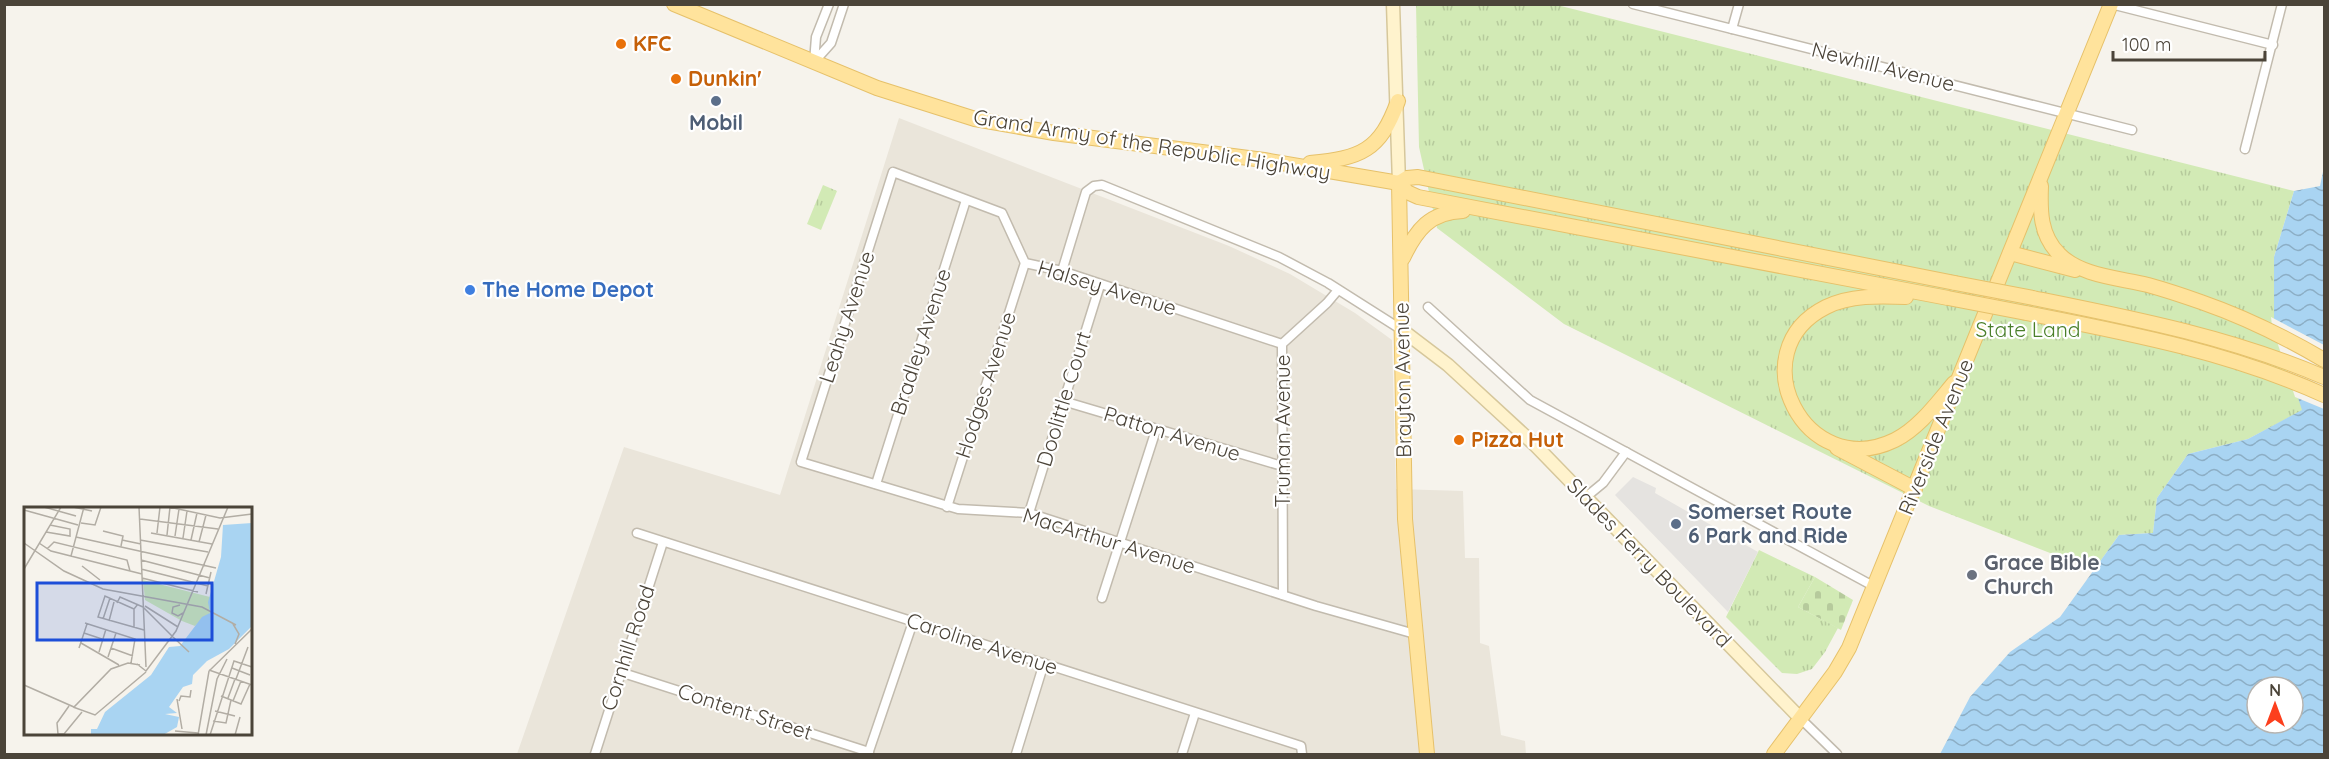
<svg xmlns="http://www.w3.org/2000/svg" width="2329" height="759" font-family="Quicksand,sans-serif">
	<defs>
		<pattern id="cemetery-stones" width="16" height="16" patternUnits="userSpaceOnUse" patternTransform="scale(1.5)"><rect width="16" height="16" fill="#d2eab5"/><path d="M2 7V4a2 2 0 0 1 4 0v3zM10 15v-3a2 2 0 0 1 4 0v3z" fill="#b6ca9c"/></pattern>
		<pattern id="park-tufts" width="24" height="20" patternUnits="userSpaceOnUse" patternTransform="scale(1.5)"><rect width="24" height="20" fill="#d2eab5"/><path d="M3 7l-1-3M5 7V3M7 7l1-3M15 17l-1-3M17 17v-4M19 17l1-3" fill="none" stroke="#b6ca9c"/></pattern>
		<pattern id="water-waves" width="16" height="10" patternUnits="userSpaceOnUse" patternTransform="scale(1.5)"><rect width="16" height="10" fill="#a9d4f2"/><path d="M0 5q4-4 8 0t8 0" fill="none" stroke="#8caec5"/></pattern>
	</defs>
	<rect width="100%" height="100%" fill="#f6f3ec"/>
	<!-- residential -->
	<path fill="#eae5da" d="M899 118 1229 246 1290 274 1355 313 1392 340 1396 489 1463 491 1465 558H1479L1480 643 1489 646 1501 735 1525 741 1526 754H517L624 447 780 495Z"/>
	<!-- cemetery -->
	<path fill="url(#cemetery-stones)" d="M1815 577 1853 600 1841 630 1798 607Z"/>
	<!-- park -->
	<g fill="url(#park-tufts)">
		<path d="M1416 5H1557L2294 191 2274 257V325L2303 410 2248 439 2188 454 2157 498 2153 533 2119 535 2094 570 1929 506 1564 324 1437 228 1419 147Z"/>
		<path d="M823 185 837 191 821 230 807 224Z"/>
		<path d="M1759 550 1815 577 1798 607 1838 628 1825 652 1812 669 1797 674 1782 673 1726 617Z"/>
	</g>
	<!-- parking -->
	<path fill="#e5e3e0" d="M1633 477 1656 488 1655 493 1758 552 1728 612 1615 495Z"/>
	<!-- water -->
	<path fill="url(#water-waves)" fill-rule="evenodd" d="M2324 167V754H1940L1970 697 2010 652 2060 617 2119 535 2153 533 2157 498 2188 454 2248 439 2302 410 2274 325V257L2294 191 2320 186ZM2257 687H2293V723H2257Z"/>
	<!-- pier -->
	<path fill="#f6f3ec" d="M2271 317 2324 345V409L2295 397 2272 326Z"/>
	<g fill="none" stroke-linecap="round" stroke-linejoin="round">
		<defs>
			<g id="street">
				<path d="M1633 4 2132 130"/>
				<path d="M2111 4 2273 45"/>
				<path d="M1732 29 1739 4"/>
				<path d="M814 62 831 43 844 4"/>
				<path d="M814 62 816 37 829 4"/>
				<path d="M2245 149 2282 4"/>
				<path d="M1062 271 1086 192 1094 186 1102 185 1279 257 1328 283 1402 330"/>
				<path d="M1428 307 1530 400 1875 587"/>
				<path d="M1282 344 1062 271 1025 263 1002 213 893 172 801 462 958 509 1029 513 1316 606 1415 634"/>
				<path d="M1063 401 1282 466"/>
				<path d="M876 484 966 200"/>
				<path d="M1586 497 1603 483 1626 452"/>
				<path d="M947 507 1025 263"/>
				<path d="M1029 513 1100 285"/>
				<path d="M637 533 1301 746 1302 754"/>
				<path d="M1283 595 1282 344 1327 303 1338 290"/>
				<path d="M1102 598 1156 430"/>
				<path d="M620 672 869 752"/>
				<path d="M1800 718 1837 754"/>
				<path d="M595 754 663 542"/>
				<path d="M868 754 913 622"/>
				<path d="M1016 754 1044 663"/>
				<path d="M1182 754 1195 713"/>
			</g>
			<g id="secondary">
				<path d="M1393 4 1399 183"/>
				<path d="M1402 330 1448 365 1536 446 1800 718"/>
			</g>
			<g id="primary">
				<path d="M674 4 877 88 975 119 1054 133 1264 160 1399 183"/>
				<path d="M1310 163C1361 158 1380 151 1398 101"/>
				<path d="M1399 183 1405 519 1427 754"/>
				<path d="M1399 183 1407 178 1418 177 1955 283"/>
				<path d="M1399 183 1407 192 1418 197 1948 298"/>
				<path d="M2041 186C2040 211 2040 235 2059 254 2080 276 2120 278 2148 285 2166 290 2184 296 2201 302 2244 317 2285 337 2324 360"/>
				<path d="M2010 253 2075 270"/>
				<path d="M1403 258C1416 230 1430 212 1463 211"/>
				<path d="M1906 297C1879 296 1850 295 1826 307 1738 351 1805 484 1895 440 1919 428 1937 403 1954 383"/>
				<path d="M2033 298C2132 318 2230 337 2324 377"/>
				<path d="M2026 313C2128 333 2229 352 2324 395"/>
				<path d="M1837 448 1915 489"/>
				<path d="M1774 754 1835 672 1849 648 2111 4"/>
			</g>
		</defs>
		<!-- street casing -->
		<use href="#street" stroke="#c2bbae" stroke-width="11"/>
		<!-- secondary casing -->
		<use href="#secondary" stroke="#d6c79b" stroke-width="15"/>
		<!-- primary casing -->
		<use href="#primary" stroke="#e6c16a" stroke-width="16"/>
		<!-- street -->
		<use href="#street" stroke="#fff" stroke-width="8"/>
		<!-- secondary -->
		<use href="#secondary" stroke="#fff3cd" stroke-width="12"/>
		<!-- primary -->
		<use href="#primary" stroke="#ffe39c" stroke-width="14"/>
		<defs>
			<g id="primary-bridge">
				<path d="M1955 283 2033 298"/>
				<path d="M1948 298 2026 313"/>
			</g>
		</defs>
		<!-- primary-bridge casing -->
		<use href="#primary-bridge" stroke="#e6c16a" stroke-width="16" stroke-linecap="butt"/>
		<!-- primary-bridge -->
		<use href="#primary-bridge" stroke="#ffe39c" stroke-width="14"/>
	</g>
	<!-- markers -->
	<g fill="#e8710a" stroke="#fff" stroke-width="2">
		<circle cx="621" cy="44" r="6"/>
		<circle cx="676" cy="79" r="6"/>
		<circle cx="1459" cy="440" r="6"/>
	</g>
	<g fill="#5c6f8a" stroke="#fff" stroke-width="2">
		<circle cx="716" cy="101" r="6"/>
		<circle cx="1676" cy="524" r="6"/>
	</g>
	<circle fill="#3f7fe0" stroke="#fff" stroke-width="2" cx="470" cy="290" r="6"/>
	<circle fill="#6b7280" stroke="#fff" stroke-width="2" cx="1972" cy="575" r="6"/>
	<g text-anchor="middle" stroke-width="4.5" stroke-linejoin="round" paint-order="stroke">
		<!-- food labels -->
		<g font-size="21" font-weight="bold" fill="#c56008" stroke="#fff" text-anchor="start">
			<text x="633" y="51">KFC</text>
			<text x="688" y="86">Dunkin'</text>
			<text x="1471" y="447">Pizza Hut</text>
		</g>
		<!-- street labels -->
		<g font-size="21" fill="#4b4439" stroke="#fff">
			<text transform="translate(1883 67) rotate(14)" y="7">Newhill Avenue</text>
			<text transform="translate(1152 145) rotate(9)" y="7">Grand Army of the Republic Highway</text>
			<text transform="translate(1107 288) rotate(17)" y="7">Halsey Avenue</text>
			<text transform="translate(847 317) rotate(-72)" y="7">Leahy Avenue</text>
			<text transform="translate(921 342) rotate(-72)" y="7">Bradley Avenue</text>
			<text transform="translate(1403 380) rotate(-91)" y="7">Brayton Avenue</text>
			<text transform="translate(986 385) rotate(-72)" y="7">Hodges Avenue</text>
			<text transform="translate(1064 399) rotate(-73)" y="7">Doolittle Court</text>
			<text transform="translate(1283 431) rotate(-90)" y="7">Truman Avenue</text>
			<text transform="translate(1172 434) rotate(17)" y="7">Patton Avenue</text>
			<text transform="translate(1936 437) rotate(-68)" y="7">Riverside Avenue</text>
			<text transform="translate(1109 541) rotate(17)" y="7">MacArthur Avenue</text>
			<text transform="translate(1649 563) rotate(46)" y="7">Slades Ferry Boulevard</text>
			<text transform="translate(982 644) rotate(18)" y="7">Caroline Avenue</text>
			<text transform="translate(628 648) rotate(-72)" y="7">Cornhill Road</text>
			<text transform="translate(745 712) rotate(18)" y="7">Content Street</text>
		</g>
		<!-- service labels -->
		<g font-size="21" font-weight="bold" fill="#4e5e75" stroke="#fff">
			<text x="716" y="130">Mobil</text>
			<text x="1688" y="519" text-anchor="start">Somerset Route<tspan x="1688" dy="24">6 Park and Ride</tspan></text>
		</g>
		<!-- shop labels -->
		<g font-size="21" font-weight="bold" fill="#366cbe" stroke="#fff" text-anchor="start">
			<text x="482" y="297">The Home Depot</text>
		</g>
		<!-- park labels -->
		<g font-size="21" fill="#4a7f2a" stroke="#fff">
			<text x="2028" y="337">State Land</text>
		</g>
		<!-- worship labels -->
		<g font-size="21" font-weight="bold" fill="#5b616d" stroke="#fff" text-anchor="start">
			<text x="1984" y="570">Grace Bible<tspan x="1984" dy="24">Church</tspan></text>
		</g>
	</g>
	<!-- overview -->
	<g transform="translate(24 507)">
		<rect width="228" height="228" fill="#f6f3ec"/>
		<path d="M119 73 186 90V106L171 119 158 114 121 93Z" fill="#d2eab5"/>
		<path d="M228 16V119L205 142 183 154 169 168 168 177 159 180 145 200 153 206 141 207 155 210 153 220 139 228H67V222H73L81 205 127 168 145 140 156 139 178 110 186 106 184 95 197 50 199 18Z" fill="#a9d4f2"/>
		<path fill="none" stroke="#b2ada4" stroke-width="1.5" d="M20 0 52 9M49 0 68 4M115 0 122 160M145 0 196 11 228 7M0 3 54 18M116 12 194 22M57 16 71 18 77 0M79 24 99 29 97 39M22 25 46 29V22L26 18M127 26 188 37M133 26 136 0M143 28 146 0M151 29 155 2M52 30 192 61M159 31 163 4M98 33 117 37M116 33 184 45M167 33 173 6M175 35 182 8M0 36 40 64 79 82 178 100 212 118M15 36 27 44 118 67M23 42 30 35 103 53 106 64M47 49 60 0M117 53 186 71M58 59 76 73M0 62 37 0M117 62 184 79M118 71 174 85M182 87 187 65M93 96 96 90 119 100M156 98 149 100 148 106 154 109 159 106M121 99 154 120M119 100 149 130M110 102 81 89 74 110 120 123M79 112 86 91M85 114 90 95M61 116 111 132 107 156M209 117 215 127 211 137M110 120V102L114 97M60 126 78 132M149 130 165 145M57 136 95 158M55 141 63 117M87 141 109 149M75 145 82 122M84 150 92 126M113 157 122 164 152 124 204 0M208 161 226 168M185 163 228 178M212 172 224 140M0 178 50 200 87 162 104 156 116 158M197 189 217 197 226 177M204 191 211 172M153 192 158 222M155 194 157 189 166 190 167 183M209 194 217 174M45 199 33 216 34 227H40L58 205M49 200 71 208 122 165M191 204 211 209M189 214 202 216 207 193M151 224 174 226M174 228 185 164 228 122M182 228 193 172 203 152M186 228 210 154 228 160M211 228 216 210"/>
		<path fill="#1d4ed8" fill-opacity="0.15" stroke="#1d4ed8" stroke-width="3" d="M13 76H188V133H13Z"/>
		<rect width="228" height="228" fill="none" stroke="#4b4439" stroke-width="3"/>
	</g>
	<!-- border -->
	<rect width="2329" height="759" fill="none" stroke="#4b4439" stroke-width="12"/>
	<!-- north arrow -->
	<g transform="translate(2275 705)"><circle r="28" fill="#ffffff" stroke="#b7b4b0" stroke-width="1.5"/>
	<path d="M0-4.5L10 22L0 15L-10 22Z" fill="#fc3f1d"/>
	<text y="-9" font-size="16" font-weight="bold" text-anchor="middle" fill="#4b4439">N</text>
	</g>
	<!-- scale -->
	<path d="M2113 51v9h152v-9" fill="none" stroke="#4b4439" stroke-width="3"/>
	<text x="2122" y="51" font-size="18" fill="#4b4439" stroke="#ffffff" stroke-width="4.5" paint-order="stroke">100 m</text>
</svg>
